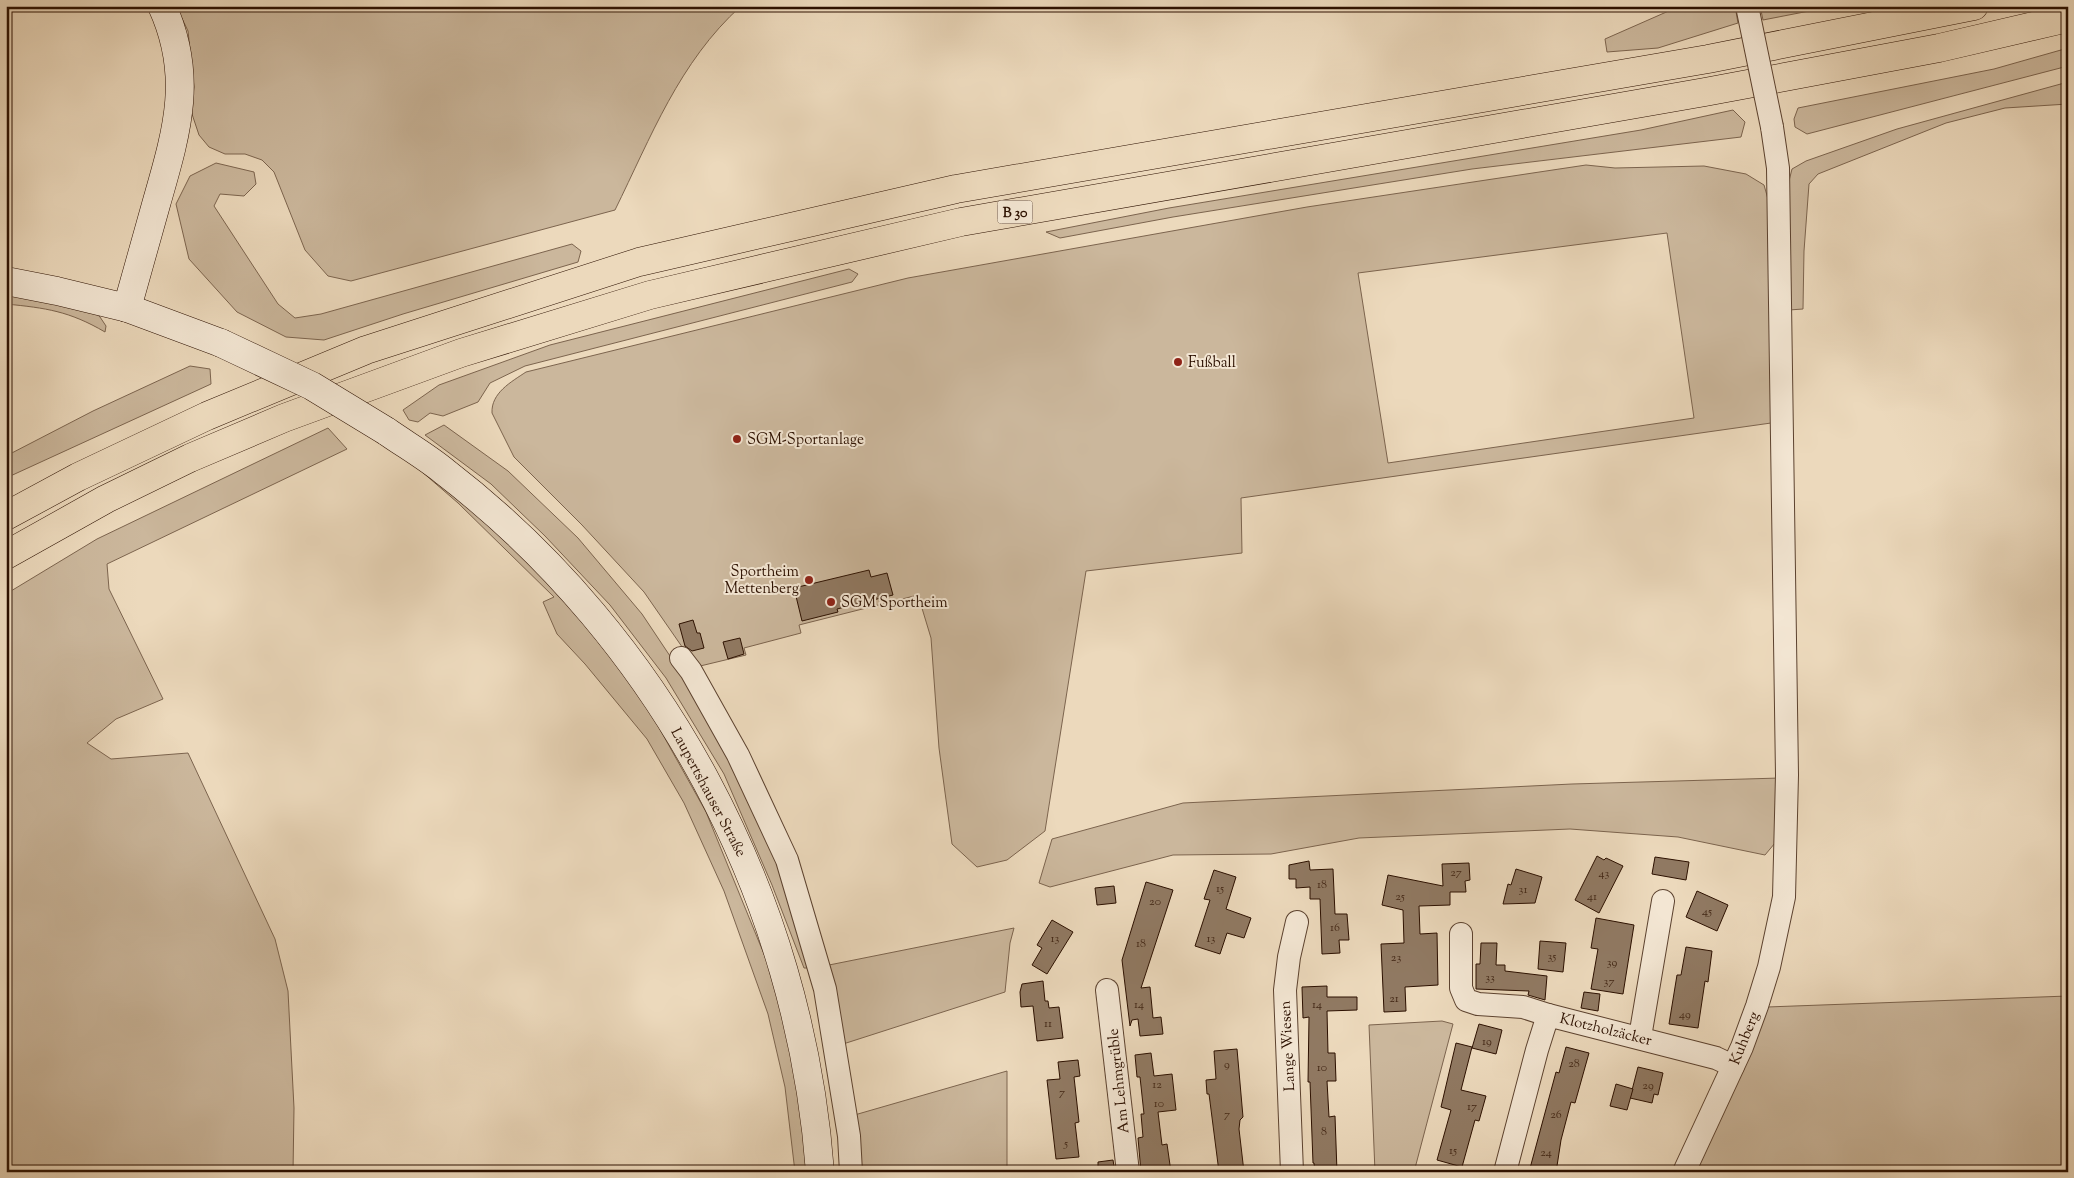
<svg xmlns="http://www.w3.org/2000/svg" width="2074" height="1178" font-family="'Sorts Mill Goudy',serif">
	<rect width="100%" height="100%" fill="#ecd9bc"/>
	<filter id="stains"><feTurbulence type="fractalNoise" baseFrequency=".004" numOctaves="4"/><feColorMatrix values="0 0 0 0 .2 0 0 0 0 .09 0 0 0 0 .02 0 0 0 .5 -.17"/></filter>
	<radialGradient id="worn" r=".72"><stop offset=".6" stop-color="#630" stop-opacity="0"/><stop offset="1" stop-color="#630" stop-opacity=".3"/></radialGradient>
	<!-- green -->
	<g fill="#cbb79c" stroke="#7c644e" fill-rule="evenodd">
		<path d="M176 6H741C679 62 651 137 615 210L351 281 328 276 305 250 274 172 262 160 245 154H225L209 147 199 135 191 111 194 87 188 31Z"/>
		<path d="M1680 6H1735L1738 23 1658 48 1607 52 1605 39Z"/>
		<path d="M1760 6H1835L1763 20Z"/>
		<path d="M2068 48V66L1807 134 1795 127 1794 119 1798 108 1994 69Z"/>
		<path d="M2068 82V104L2005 108 1946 123 1818 174 1809 184 1804 251 1803 309 1789 310 1787 189 1792 169 1806 161 1897 129Z"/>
		<path d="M1733 110 1745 122 1741 137 1472 169 1173 217 1060 238 1046 232 1169 208 1641 130Z"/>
		<path d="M216 163 254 172 256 184 244 196 220 194 214 206 278 304 295 318 321 314 572 244 581 251 578 262 403 314 324 340 286 337 237 312 189 259 176 204 190 176Z"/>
		<path d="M1586 165 1615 168 1704 166 1746 174 1764 185 1770 206 1771 423 1241 498 1242 553 1086 571 1045 831 1007 860 977 867 952 844 939 748 931 638 918 595 799 625 801 633 744 648 746 655 696 667 644 592 582 525 514 457 492 413C491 393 511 382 526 372L908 278 1307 207ZM1667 233 1694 418 1388 463 1358 273Z"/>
		<path d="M849 269 858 274 852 282 525 366 490 383 478 402 443 416 430 413 418 422 409 420 403 410 439 385 550 345Z"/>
		<path d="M6 292 92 310 100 317 106 326 105 332C69 311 46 308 6 304Z"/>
		<path d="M190 366 210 369 211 384 6 478V456L93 411Z"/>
		<path d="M444 425 508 471 578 538 642 614 690 686 782 864 815 968H804L772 885 724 774 666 678 610 605 545 536 491 484 425 435Z"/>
		<path d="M328 428 347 449 107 564 109 589 163 699 116 719 87 743 111 759 188 753 275 939 288 991 294 1108 293 1172H6V594L97 539Z"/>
		<path d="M391 445 496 525 598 638 643 699 706 812 768 964 790 1031 809 1172H795L785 1087 768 1014 724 891 684 803 647 739 585 664 557 634 543 602 554 597 458 503Z"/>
		<path d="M1780 778V837L1765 855 1678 837 1570 829 1359 838 1271 854 1173 855 1050 887 1039 883 1052 839 1183 803 1572 784Z"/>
		<path d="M1014 928 1010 943 1005 992 840 1045 824 966Z"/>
		<path d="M2068 996V1172H1693L1767 1007Z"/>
		<path d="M1442 1021 1453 1024 1414 1172H1375L1369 1025Z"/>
		<path d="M1007 1071V1172H855L851 1116Z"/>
	</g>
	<!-- building -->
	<g fill="#907962" stroke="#2c1000">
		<path d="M869 570 871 577 887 573 893 595 837 609 838 612 802 621 794 588Z"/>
		<path d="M693 620 697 633H700L704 648 692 651 685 646 679 624Z"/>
		<path d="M740 638 744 654 728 659 723 642Z"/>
		<path d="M1597 856 1604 860 1606 858 1623 866 1599 913 1575 900Z"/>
		<path d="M1655 857 1689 862 1686 880 1652 874Z"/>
		<path d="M1309 861 1310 870 1333 869 1335 914H1347L1349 940H1339L1340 953 1322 954 1320 899H1310V887L1296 888V879H1289V865Z"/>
		<path d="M1469 863 1470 880 1465 881 1466 892H1450V905L1419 906 1420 934 1437 933 1438 985 1405 987 1406 1011 1384 1012 1381 944 1404 943 1403 910 1382 905 1388 875 1443 886 1442 864Z"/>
		<path d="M1516 869 1542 877 1535 903 1503 904 1508 884 1511 885Z"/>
		<path d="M1214 870 1236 877 1226 909 1251 918 1244 938 1227 933 1220 954 1195 946 1210 900 1204 899Z"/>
		<path d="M1146 882 1173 890 1141 988 1150 987 1153 1018 1161 1017 1163 1034 1140 1036 1138 1019 1132 1020 1130 1026 1122 960Z"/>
		<path d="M1114 886 1116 903 1097 905 1095 888Z"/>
		<path d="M1697 891 1728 905 1717 931 1686 917Z"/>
		<path d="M1596 918 1634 925 1623 994 1591 989 1598 949 1591 948Z"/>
		<path d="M1052 920 1073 932 1047 974 1032 965 1042 948 1037 945Z"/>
		<path d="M1540 941 1566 943 1563 972 1538 969Z"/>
		<path d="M1481 943H1497L1496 965H1505V971L1547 976 1545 1000 1528 995 1529 991 1476 989V964H1480Z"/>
		<path d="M1686 947 1712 951 1708 982 1705 981 1698 1028 1669 1024 1677 975H1681Z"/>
		<path d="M1043 981 1045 1001H1048L1049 1008 1059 1007 1063 1038 1037 1041 1033 1006 1021 1007 1020 992 1022 984Z"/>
		<path d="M1327 986V997H1357V1010L1327 1011 1328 1053H1335L1336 1081H1327L1329 1117 1335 1116 1337 1172H1315L1314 1163H1313L1310 1082H1308L1309 1017 1303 1018 1302 987Z"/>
		<path d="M1584 992 1600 994 1598 1011 1581 1008Z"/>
		<path d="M1479 1024 1502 1030 1496 1054 1472 1048Z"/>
		<path d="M1456 1043 1472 1047 1461 1090 1486 1096 1479 1121 1475 1120 1462 1167 1437 1160 1451 1110 1441 1107Z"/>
		<path d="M1566 1047 1589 1053 1575 1103 1571 1102 1561 1140 1557 1166 1548 1172H1529L1556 1072 1559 1073Z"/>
		<path d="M1237 1049 1243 1117 1240 1120 1239 1129 1244 1172H1219L1209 1094H1207L1206 1080 1216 1079 1214 1051Z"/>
		<path d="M1151 1053 1154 1076 1172 1074 1176 1110 1158 1112 1162 1145 1167 1144 1171 1172H1141L1138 1138 1143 1137 1141 1114H1144L1140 1077H1137L1135 1055Z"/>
		<path d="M1078 1060 1080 1076 1074 1077 1079 1122 1075 1123 1079 1157 1056 1159 1047 1080 1060 1079 1058 1062Z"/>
		<path d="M1638 1067 1663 1073 1658 1095 1654 1094 1652 1103 1630 1098Z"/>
		<path d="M1616 1084 1633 1089 1627 1110 1610 1106Z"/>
		<path d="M1113 1160 1115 1172H1098V1162Z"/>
	</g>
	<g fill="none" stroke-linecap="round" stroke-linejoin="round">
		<defs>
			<g id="street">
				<path d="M681 658 691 671 738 755 787 860 825 989 849 1136 851 1172"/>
				<path d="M1461 934V988L1466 1000 1478 1004 1523 1007 1548 1015"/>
				<path d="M1107 990 1128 1172"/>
				<path d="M1640 1037 1663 901"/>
				<path d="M1292 1172 1285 990 1289 957 1297 922"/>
				<path d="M1505 1172 1537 1050 1548 1015 1716 1058 1733 1066"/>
				<path d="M1684 1172 1742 1047 1757 1006 1769 967 1784 897 1787 775 1778 168 1772 127"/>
			</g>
			<g id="secondary">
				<path d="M6 281 57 291 127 308 221 343"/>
				<path d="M127 308C137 272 147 236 157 201 177 131 194 76 162 6"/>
				<path d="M386 431C406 445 427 457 445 472 663 640 800 898 820 1172"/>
			</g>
			<g id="highway">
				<path d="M6 516 78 477 207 416 366 350 639 262 956 189 1708 59 1974 6"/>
				<path d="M6 555 106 499 190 458 284 418 461 353 650 295 961 222 1705 92 1939 48 2068 18"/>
			</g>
		</defs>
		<!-- street casing -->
		<use href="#street" stroke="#5c422f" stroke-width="24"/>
		<!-- secondary casing -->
		<use href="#secondary" stroke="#2c1000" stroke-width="29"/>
		<!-- highway casing -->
		<use href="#highway" stroke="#2c1000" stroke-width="29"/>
		<!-- street -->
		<use href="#street" stroke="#f3e6d3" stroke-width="22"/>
		<!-- secondary -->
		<use href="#secondary" stroke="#f3e6d3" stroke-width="28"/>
		<!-- highway -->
		<use href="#highway" stroke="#ecd9bc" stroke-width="28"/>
		<defs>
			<path id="street-bridge" d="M1747 6 1772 127"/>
			<path id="secondary-bridge" d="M221 343 312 386 386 431"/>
		</defs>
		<!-- street-bridge casing -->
		<use href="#street-bridge" stroke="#5c422f" stroke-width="24" stroke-linecap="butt"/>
		<!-- secondary-bridge casing -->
		<use href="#secondary-bridge" stroke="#2c1000" stroke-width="29" stroke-linecap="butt"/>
		<!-- street-bridge -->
		<use href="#street-bridge" stroke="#f3e6d3" stroke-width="22"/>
		<!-- secondary-bridge -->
		<use href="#secondary-bridge" stroke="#f3e6d3" stroke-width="28"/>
	</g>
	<!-- markers -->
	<g fill="#8f2418" stroke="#f3e6d3" stroke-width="2">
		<circle cx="1178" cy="362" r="5"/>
		<circle cx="737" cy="439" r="5"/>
		<circle cx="809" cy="580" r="5"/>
		<circle cx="831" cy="602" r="5"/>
	</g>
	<g text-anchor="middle" stroke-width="4" stroke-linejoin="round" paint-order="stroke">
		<!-- number labels -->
		<g font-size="12" fill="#452a18">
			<text x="1456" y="876">27</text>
			<text x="1604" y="877">43</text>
			<text x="1322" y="888">18</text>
			<text x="1220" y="892">15</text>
			<text x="1523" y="893">31</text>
			<text x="1400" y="900">25</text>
			<text x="1592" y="900">41</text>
			<text x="1155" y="905">20</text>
			<text x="1707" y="915">45</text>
			<text x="1335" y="931">16</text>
			<text x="1055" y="942">13</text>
			<text x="1211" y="942">13</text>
			<text x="1141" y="947">18</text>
			<text x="1552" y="960">35</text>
			<text x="1396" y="961">23</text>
			<text x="1612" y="966">39</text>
			<text x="1490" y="981">33</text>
			<text x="1609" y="985">37</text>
			<text x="1394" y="1002">21</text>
			<text x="1139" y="1008">14</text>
			<text x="1317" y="1008">14</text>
			<text x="1685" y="1018">49</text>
			<text x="1048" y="1027">11</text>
			<text x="1487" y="1045">19</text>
			<text x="1574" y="1067">28</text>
			<text x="1227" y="1068">9</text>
			<text x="1322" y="1071">10</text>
			<text x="1157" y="1088">12</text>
			<text x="1648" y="1089">29</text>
			<text x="1062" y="1096">7</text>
			<text x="1159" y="1107">10</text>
			<text x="1472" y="1110">17</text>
			<text x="1227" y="1118">7</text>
			<text x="1556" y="1118">26</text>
			<text x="1324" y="1135">8</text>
			<text x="1066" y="1147">5</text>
			<text x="1453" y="1154">15</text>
			<text x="1546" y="1156">24</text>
		</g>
		<!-- shield labels -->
		<rect fill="#f3e6d3" stroke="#68503f" stroke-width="1" x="997.5" y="200.5" width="35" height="23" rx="4"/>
		<g font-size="14" font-weight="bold" fill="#2c1000">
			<text x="1015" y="217">B 30</text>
		</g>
		<!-- poi labels -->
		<g font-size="15" fill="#2c1000" stroke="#f3e6d3" text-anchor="start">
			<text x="1188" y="367">Fußball</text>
			<text x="747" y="444">SGM-Sportanlage</text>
			<text x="799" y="576" text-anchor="end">Sportheim<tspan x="799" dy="17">Mettenberg</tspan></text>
			<text x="841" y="607">SGM Sportheim</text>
		</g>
		<!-- street labels -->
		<g font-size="15" fill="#2c1000" stroke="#f3e6d3">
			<text transform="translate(709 792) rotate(62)" y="5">Laupertshauser Straße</text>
			<text transform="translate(1606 1029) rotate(14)" y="5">Klotzholzäcker</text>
			<text transform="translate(1744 1038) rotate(-68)" y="5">Kuhberg</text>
			<text transform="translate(1287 1046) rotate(-93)" y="5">Lange Wiesen</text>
			<text transform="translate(1118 1081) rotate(-96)" y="5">Am Lehmgrüble</text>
		</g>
	</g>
	<!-- margin -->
	<rect width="2074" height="1178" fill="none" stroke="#ecd9bc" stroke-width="25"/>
	<rect x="8" y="8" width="2059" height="1163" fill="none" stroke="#2c1000" stroke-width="2.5"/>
	<rect x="12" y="12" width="2049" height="1153" fill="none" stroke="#2c1000"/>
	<rect width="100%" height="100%" filter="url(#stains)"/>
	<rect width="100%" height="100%" fill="url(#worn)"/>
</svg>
